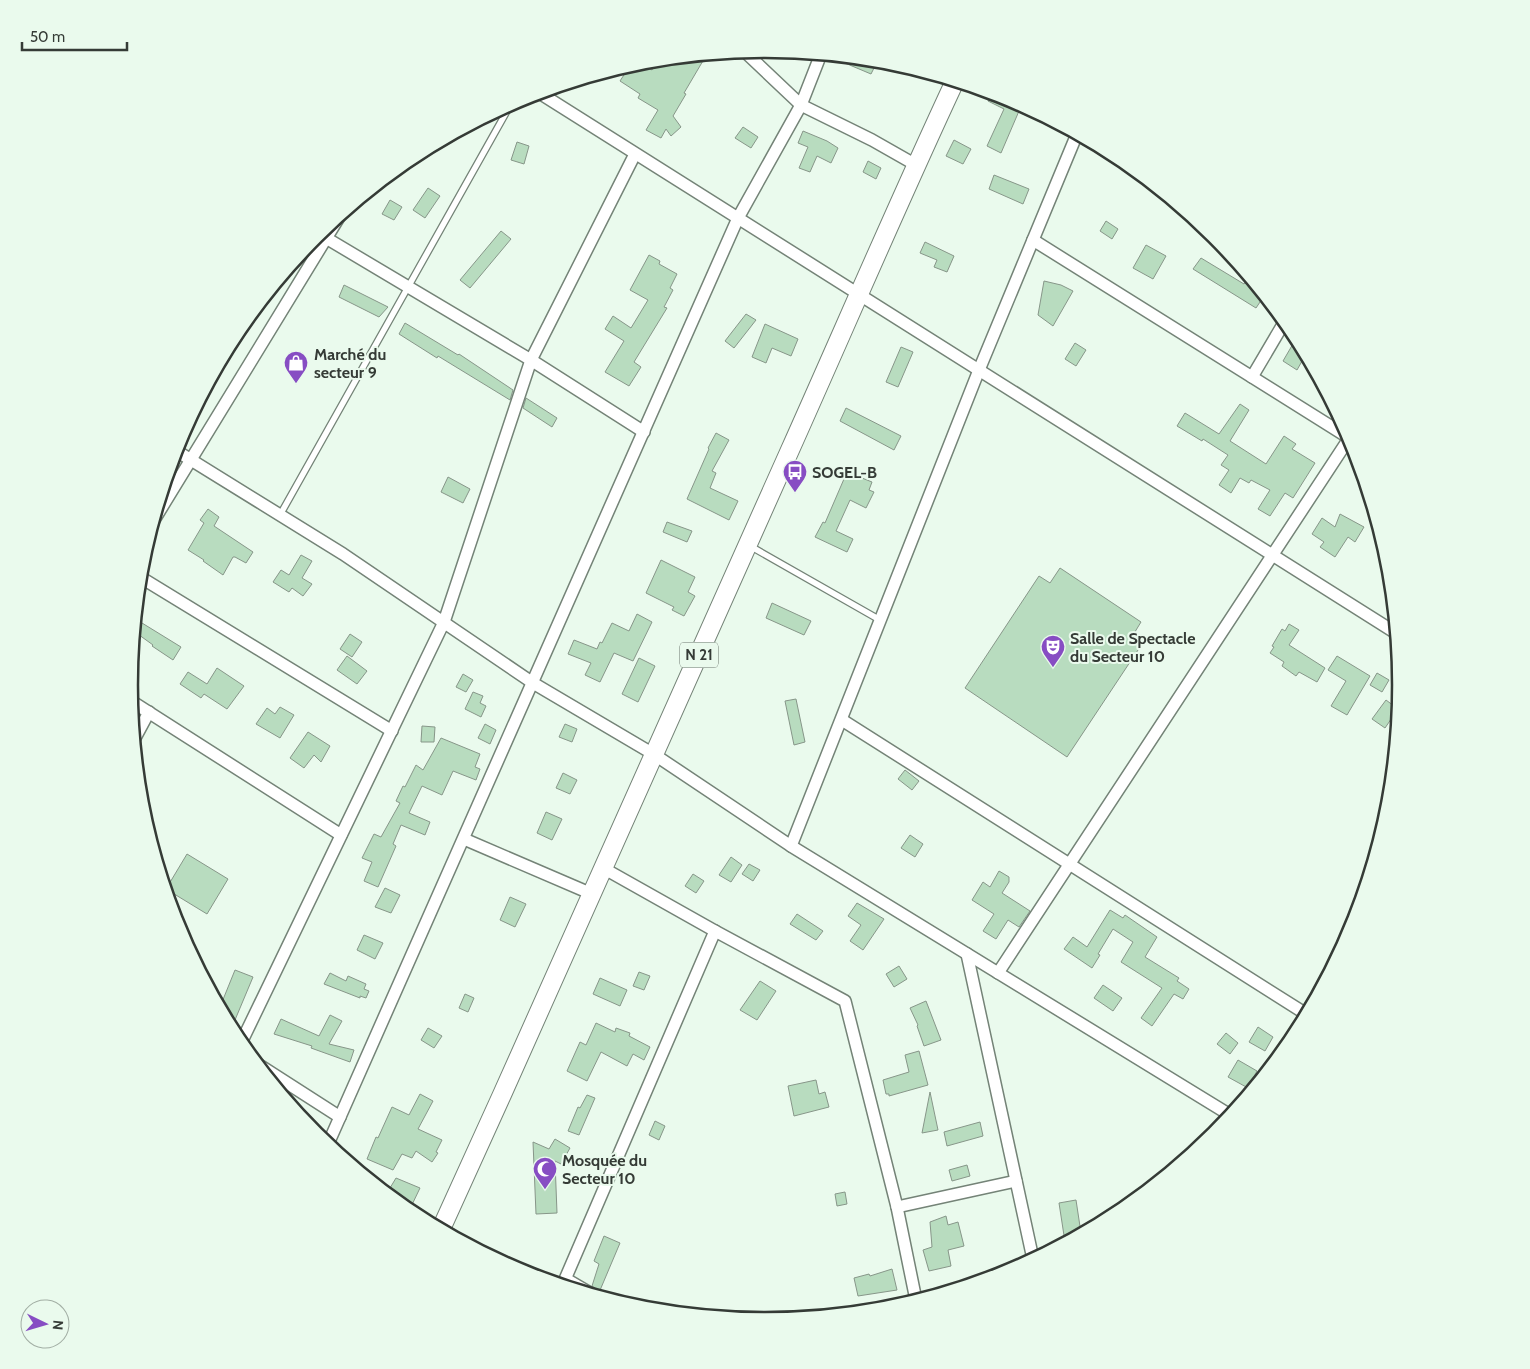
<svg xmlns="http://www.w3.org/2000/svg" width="1530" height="1369" font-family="Cabin,sans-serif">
	<rect width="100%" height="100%" fill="#eafaed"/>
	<!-- building -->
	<g fill="#b8dcbf" stroke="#879689">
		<path d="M707 54 684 93 686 94 673 116 681 127 671 136 666 129 661 138 646 130 658 110 638 98 640 94 620 81 631 64 638 62 652 70 658 59Z"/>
		<path d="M834 56 878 60 871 74 833 58Z"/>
		<path d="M992 92 1009 97 1022 104 1001 153 987 146 1004 109 988 101Z"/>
		<path d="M743 127 758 137 751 148 735 138Z"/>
		<path d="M803 131 827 141 838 148 831 163 817 156 810 172 799 168 808 147 798 143Z"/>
		<path d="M954 140 971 149 963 164 946 156Z"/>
		<path d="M517 142 529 146 524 164 511 160Z"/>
		<path d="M868 161 881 168 876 179 863 172Z"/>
		<path d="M994 175 1029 189 1023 204 989 189Z"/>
		<path d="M428 188 440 196 425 218 413 210Z"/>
		<path d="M390 200 402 207 394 220 382 214Z"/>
		<path d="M1106 221 1118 229 1112 239 1100 231Z"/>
		<path d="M501 231 511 239 470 288 460 280Z"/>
		<path d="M925 242 954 256 947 272 934 267 937 260 920 253Z"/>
		<path d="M1146 245 1166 256 1153 279 1133 268Z"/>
		<path d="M649 255 660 261 659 264 677 274 670 288 673 290 664 307 667 308 634 362 641 367 629 386 605 372 624 341 605 329 613 316 631 328 648 300 630 290Z"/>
		<path d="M1201 258 1244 284 1249 277 1264 296 1256 308 1193 269Z"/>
		<path d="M1044 281 1061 285 1073 291 1053 326 1038 315Z"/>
		<path d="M344 285 388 307 379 317 339 297Z"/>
		<path d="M746 314 756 320 734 348 725 341Z"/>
		<path d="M405 323 458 355 459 354 513 390 510 400 438 356 437 358 399 334Z"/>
		<path d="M765 324 798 339 791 356 772 348 766 363 752 357Z"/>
		<path d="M1297 337 1306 354 1297 370 1283 361Z"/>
		<path d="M1075 343 1086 350 1076 366 1065 359Z"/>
		<path d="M901 347 913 352 898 387 886 382Z"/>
		<path d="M526 398 557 418 552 427 523 408Z"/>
		<path d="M1240 404 1249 410 1230 441 1266 464 1284 436 1296 444 1292 449 1315 463 1293 498 1285 493 1270 516 1258 509 1270 490 1251 480 1249 483 1240 478 1231 493 1219 485 1229 470 1221 465 1228 455 1203 439 1202 441 1177 426 1185 413 1219 434Z"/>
		<path d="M846 408 901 436 894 450 840 421Z"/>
		<path d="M716 433 729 440 712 471 716 473 710 488 738 501 729 520 687 499 709 449 708 448Z"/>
		<path d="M847 472 872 482 869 490 874 492 866 508 850 500 836 531 853 539 847 552 815 537 823 522 825 523Z"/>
		<path d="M448 477 470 489 463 503 441 492Z"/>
		<path d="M208 509 219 517 214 526 253 552 246 563 235 557H233L223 575 203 561 204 560 188 550 204 523 200 520Z"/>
		<path d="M1340 514 1364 527 1355 542 1348 537 1335 557 1320 547 1324 542 1312 534 1322 518 1335 527Z"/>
		<path d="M667 522 692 531 687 542 663 532Z"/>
		<path d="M301 555 312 561 302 578 312 584 303 596 292 588 289 592 273 582 281 570 289 575Z"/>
		<path d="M661 560 695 577 688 592 695 596 684 616 672 610 674 607 646 593Z"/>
		<path d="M1060 568 1141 622 1130 640 1140 647 1067 757 965 688 1039 576 1050 583Z"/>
		<path d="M772 603 811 621 804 635 766 618Z"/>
		<path d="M637 614 652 622 633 661 614 653 600 682 585 675 591 663 568 654 574 640 597 649 600 642 602 643 612 623 629 631Z"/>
		<path d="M142 623 181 647 173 660 152 646 153 645 135 632Z"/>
		<path d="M1289 624 1299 630 1289 645 1325 668 1317 682 1299 672 1296 676 1282 666 1284 662 1270 653 1274 647 1272 646 1282 629 1285 631Z"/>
		<path d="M350 634 362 642 352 657 340 649Z"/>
		<path d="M347 656 367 671 357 684 337 670Z"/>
		<path d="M1337 656 1370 676 1347 715 1331 706 1346 681 1328 670Z"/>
		<path d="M639 658 655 666 638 702 622 694Z"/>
		<path d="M217 668 244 686 227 709 204 694 201 698 180 684 188 672 207 684Z"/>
		<path d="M1377 673 1389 680 1382 692 1370 685Z"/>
		<path d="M463 674 473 680 466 692 456 687Z"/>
		<path d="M473 692 483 696 480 703 486 706 481 717 465 709Z"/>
		<path d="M796 699 805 742 794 745 785 701Z"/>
		<path d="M1386 700 1398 709 1385 728 1372 719Z"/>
		<path d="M280 707 294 715 280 738 256 724 267 708 275 714Z"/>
		<path d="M485 724 496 730 490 744 478 738Z"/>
		<path d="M565 724 577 729 572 742 559 737Z"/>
		<path d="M422 726 435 727 434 742H421Z"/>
		<path d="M308 732 330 746 321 762 314 755 304 768 290 758Z"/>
		<path d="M441 738 480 754 475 767 480 769 476 780 453 771 442 795 422 786 409 813 430 822 425 835 401 825 393 844 396 846 378 887 364 881 372 862 362 858 374 834 381 837 400 803 396 801 403 786 405 787 416 765 423 770Z"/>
		<path d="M905 770 919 781 912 790 898 779Z"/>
		<path d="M563 773 577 780 570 794 556 788Z"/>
		<path d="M546 812 562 819 552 840 537 833Z"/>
		<path d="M910 835 923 844 915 857 901 848Z"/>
		<path d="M187 854 228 879 207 914 166 889Z"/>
		<path d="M731 857 742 865 731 882 719 875Z"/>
		<path d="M749 864 760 870 753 881 742 874Z"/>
		<path d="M999 871 1009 877V882L1002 893 1030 911 1019 927 1008 920 996 939 983 931 994 914 972 900 983 882 990 887Z"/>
		<path d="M693 874 704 881 696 893 685 886Z"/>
		<path d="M385 888 400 895 391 913 375 907Z"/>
		<path d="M510 897 526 904 515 927 500 920Z"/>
		<path d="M857 903 884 919 863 950 850 941 861 925 848 916Z"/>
		<path d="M1110 910 1123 918 1125 915 1157 937 1145 957 1179 978 1177 981 1189 989 1183 999 1174 994 1152 1026 1141 1018 1162 988 1121 962 1133 942 1113 929 1098 954 1100 955 1092 968 1064 949 1073 937 1087 947Z"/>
		<path d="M797 914 823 931 816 940 790 924Z"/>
		<path d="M364 935 383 943 375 959 357 950Z"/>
		<path d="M899 966 907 979 894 987 886 974Z"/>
		<path d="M235 970 253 977 235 1020 224 1015 220 1007Z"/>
		<path d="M639 972 650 976 644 990 633 986Z"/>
		<path d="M330 973 346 981 348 976 366 984 364 989 369 991 366 998 360 996V998L324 984Z"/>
		<path d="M600 978 627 990 620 1006 593 994Z"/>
		<path d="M760 981 776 991 757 1020 740 1010Z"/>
		<path d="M1103 985 1122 998 1113 1011 1094 998Z"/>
		<path d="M465 994 474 998 468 1012 459 1008Z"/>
		<path d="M926 1001 941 1040 924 1046 917 1026 918 1025 910 1008Z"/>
		<path d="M330 1015 342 1021 329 1044 354 1050 350 1062 311 1048 312 1046 274 1034 281 1019 319 1036Z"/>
		<path d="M596 1023 615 1032 616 1028 630 1033 629 1036 650 1047 644 1060 633 1054 627 1066 601 1052 587 1081 567 1071 580 1042 586 1045Z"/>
		<path d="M1258 1027 1273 1037 1265 1051 1249 1042Z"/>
		<path d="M428 1028 442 1036 434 1048 421 1040Z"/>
		<path d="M1226 1033 1238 1043 1230 1054 1217 1044Z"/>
		<path d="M919 1051 928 1085 889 1096V1094H886L883 1080 909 1072 905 1055Z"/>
		<path d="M1238 1060 1257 1071 1248 1088 1228 1077Z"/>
		<path d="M816 1080 819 1094 825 1092 829 1107 794 1116 788 1086Z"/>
		<path d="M930 1092 938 1130 922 1133Z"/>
		<path d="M420 1094 433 1101 418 1129 442 1140 436 1152 438 1153 432 1162 416 1151 412 1158 402 1154 393 1170 367 1159 376 1137 378 1138 392 1107 409 1115Z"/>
		<path d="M587 1095 595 1098 579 1135 568 1131 578 1107 580 1108Z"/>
		<path d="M655 1121 665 1126 659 1140 649 1135Z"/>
		<path d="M980 1122 983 1136 947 1146 944 1132Z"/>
		<path d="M555 1139 570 1148 561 1164 555 1161 557 1213 536 1214 533 1142 549 1149Z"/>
		<path d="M967 1165 970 1176 952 1181 949 1170Z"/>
		<path d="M396 1178 420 1188 409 1211 387 1193Z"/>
		<path d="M845 1192 847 1204 837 1206 835 1194Z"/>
		<path d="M1076 1200 1081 1233 1065 1242 1059 1203Z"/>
		<path d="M946 1216 948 1225 958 1222 964 1246 948 1250 951 1266 929 1271 923 1250 932 1247 930 1222Z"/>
		<path d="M604 1236 620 1243 598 1295 596 1289 592 1286 599 1264 594 1261Z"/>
		<path d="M892 1269 897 1290 858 1296 854 1278 869 1274 870 1276Z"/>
	</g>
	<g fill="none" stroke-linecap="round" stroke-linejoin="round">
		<defs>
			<g id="service">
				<path d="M280 515 512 102"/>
				<path d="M750 546 880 620"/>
			</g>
			<g id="minor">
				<path d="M744 51 801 105 872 140 916 165"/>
				<path d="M538 92 1396 633"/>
				<path d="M326 238 531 360 644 432"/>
				<path d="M1033 240 1351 439"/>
				<path d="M1252 377 1285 321"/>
				<path d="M175 450 343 554 533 683 655 755 791 846 1230 1115"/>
				<path d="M154 520 341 214"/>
				<path d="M140 577 392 731"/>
				<path d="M131 701 341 835"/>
				<path d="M842 720 1306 1014"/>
				<path d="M135 738 149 712"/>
				<path d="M464 839 592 894"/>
				<path d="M791 846 979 370 1077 134"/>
				<path d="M603 868 715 931 845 1001 897 1207 916 1300"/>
				<path d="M967 954 1033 1259"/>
				<path d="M998 973 1350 437"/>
				<path d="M241 1043 444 622 531 360 635 154"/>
				<path d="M259 1065 340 1117"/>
				<path d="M328 1144 738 218 801 105 821 54"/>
				<path d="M897 1207 1016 1181"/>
				<path d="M566 1279 590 1293"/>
				<path d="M563 1284 715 931"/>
			</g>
			<path id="primary" d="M441 1229C559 970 675 710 790 450 845 327 898 203 955 81"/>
		</defs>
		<!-- service casing -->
		<use href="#service" stroke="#748377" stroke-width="8"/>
		<!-- minor casing -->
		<use href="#minor" stroke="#748377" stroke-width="14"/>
		<!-- primary casing -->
		<use href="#primary" stroke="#748377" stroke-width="20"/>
		<!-- service -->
		<use href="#service" stroke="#fff" stroke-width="5.5"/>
		<!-- minor -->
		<use href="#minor" stroke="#fff" stroke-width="11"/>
		<!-- primary -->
		<use href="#primary" stroke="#fff" stroke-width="18"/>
	</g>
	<!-- icons -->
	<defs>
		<symbol id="shop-pin" viewBox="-11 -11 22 30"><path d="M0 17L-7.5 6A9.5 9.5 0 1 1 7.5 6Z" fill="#874dc3" stroke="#eafaed"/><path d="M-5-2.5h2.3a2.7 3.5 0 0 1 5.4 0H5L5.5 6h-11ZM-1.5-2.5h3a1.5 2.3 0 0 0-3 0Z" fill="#fff"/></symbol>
		<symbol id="bus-pin" viewBox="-11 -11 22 30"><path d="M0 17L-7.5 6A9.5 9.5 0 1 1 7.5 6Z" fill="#874dc3" stroke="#eafaed"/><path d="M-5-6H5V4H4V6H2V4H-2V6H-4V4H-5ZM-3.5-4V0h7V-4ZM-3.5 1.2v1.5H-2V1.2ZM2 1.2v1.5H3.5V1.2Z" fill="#fff"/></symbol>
		<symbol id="theatre-pin" viewBox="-11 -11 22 30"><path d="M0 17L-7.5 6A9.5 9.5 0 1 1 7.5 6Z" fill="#874dc3" stroke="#eafaed"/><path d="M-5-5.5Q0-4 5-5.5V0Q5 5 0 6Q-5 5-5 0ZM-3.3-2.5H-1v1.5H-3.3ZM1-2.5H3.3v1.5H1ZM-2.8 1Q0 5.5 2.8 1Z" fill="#fff"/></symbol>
		<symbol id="mosque-pin" viewBox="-11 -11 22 30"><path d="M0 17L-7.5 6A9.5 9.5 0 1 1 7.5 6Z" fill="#874dc3" stroke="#eafaed"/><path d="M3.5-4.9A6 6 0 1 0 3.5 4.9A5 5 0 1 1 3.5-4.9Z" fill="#fff"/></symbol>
	</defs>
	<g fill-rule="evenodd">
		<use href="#shop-pin" x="282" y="349" width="28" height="38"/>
		<use href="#bus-pin" x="781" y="458" width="28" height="38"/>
		<use href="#theatre-pin" x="1039" y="633" width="28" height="38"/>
		<use href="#mosque-pin" x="531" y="1155" width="28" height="38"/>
	</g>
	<g text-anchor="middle" stroke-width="4" stroke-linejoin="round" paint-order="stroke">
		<!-- shield labels -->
		<rect fill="#eafaed" stroke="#6b746d" stroke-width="1" x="680" y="642.5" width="38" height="25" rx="4"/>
		<g font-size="15" font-weight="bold" fill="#353b36">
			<text x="699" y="660">N 21</text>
		</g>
		<!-- poi labels -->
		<g font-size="16" font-weight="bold" fill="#353b36" stroke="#eafaed" text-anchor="start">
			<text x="314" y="360">Marché du<tspan x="314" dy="18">secteur 9</tspan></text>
			<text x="812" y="478">SOGEL-B</text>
			<text x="1070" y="644">Salle de Spectacle<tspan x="1070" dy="18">du Secteur 10</tspan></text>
			<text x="562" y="1166">Mosquée du<tspan x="562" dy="18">Secteur 10</tspan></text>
		</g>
	</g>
	<!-- crop -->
	<path d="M0 0H1530V1369H0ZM138 685a627 627 0 1 1 1254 0a627 627 0 1 1-1254 0Z" fill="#eafaed" fill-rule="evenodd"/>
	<path fill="none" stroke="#353b36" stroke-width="2.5" d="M138 685a627 627 0 1 1 1254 0a627 627 0 1 1-1254 0Z"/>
	<!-- north arrow -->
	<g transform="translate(45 1324) rotate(95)"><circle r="24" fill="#eafaed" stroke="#a2aea4"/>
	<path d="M0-4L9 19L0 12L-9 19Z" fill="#874dc3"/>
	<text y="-8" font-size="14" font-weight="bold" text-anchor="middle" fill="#353b36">N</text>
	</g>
	<!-- scale -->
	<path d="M22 42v8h105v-8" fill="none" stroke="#353b36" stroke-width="2.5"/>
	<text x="30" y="42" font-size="15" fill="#353b36" stroke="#eafaed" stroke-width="4" paint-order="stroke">50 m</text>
</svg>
